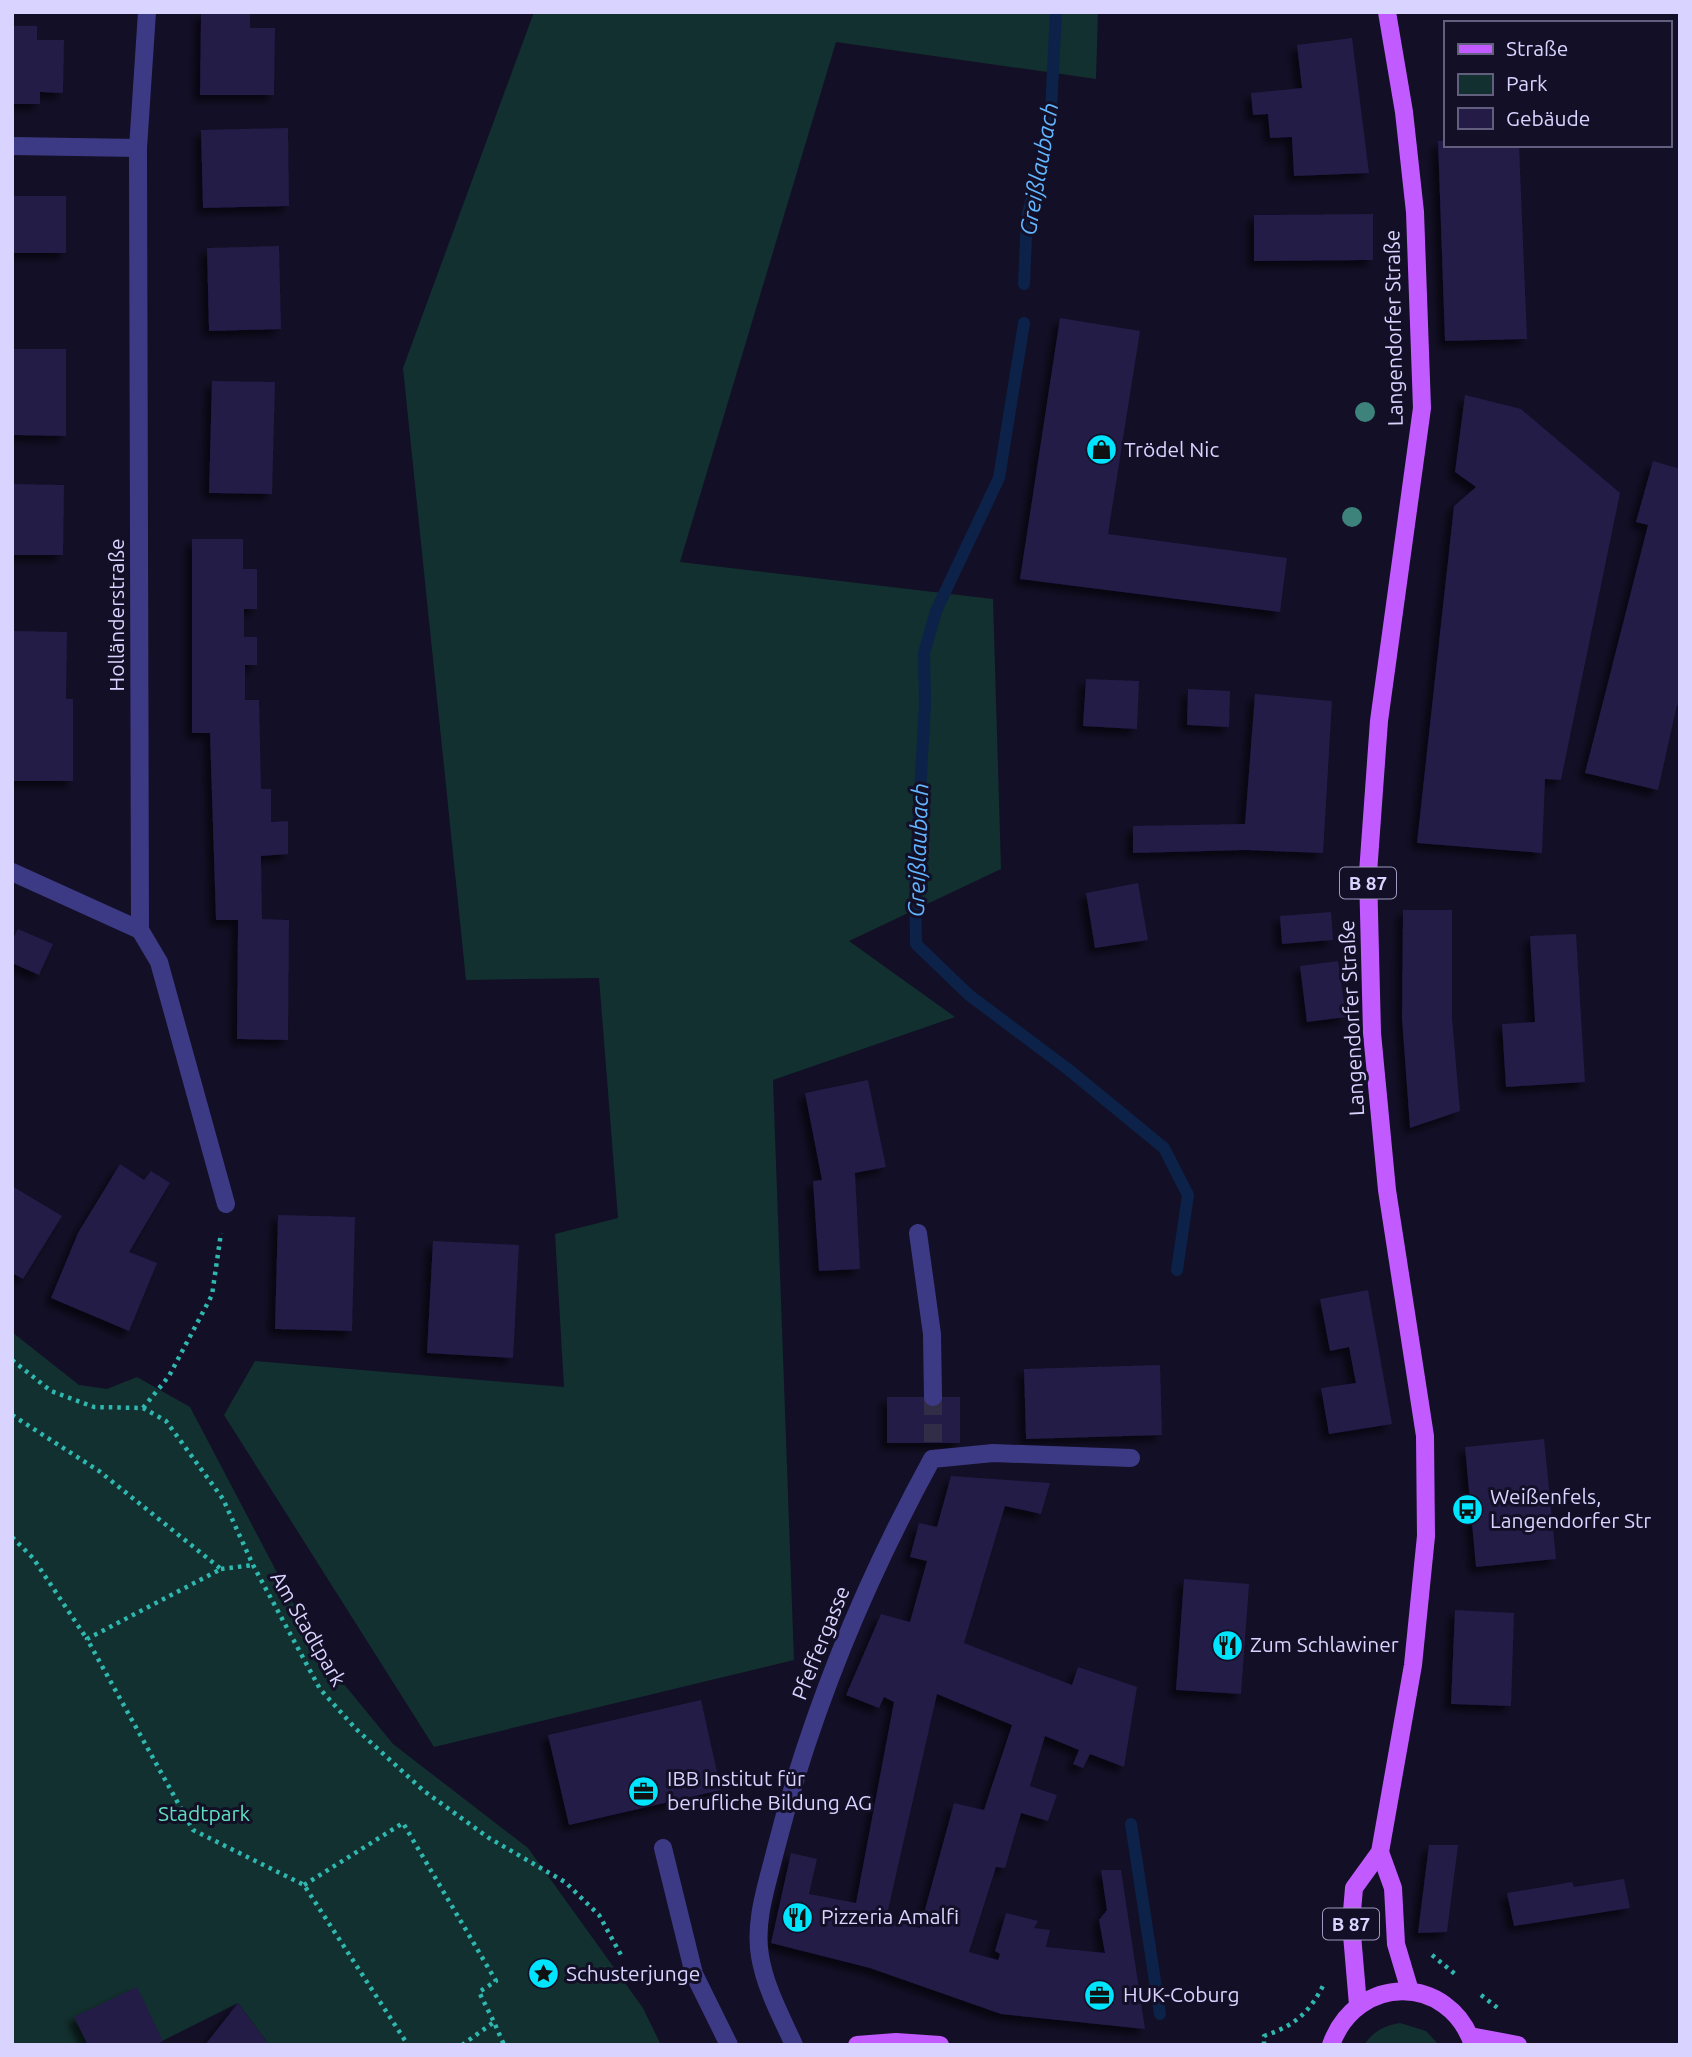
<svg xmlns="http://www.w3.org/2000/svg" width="1692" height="2057" font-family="Ubuntu,sans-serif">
	<defs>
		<filter id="shadow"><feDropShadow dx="-6" dy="6" stdDeviation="3.5" flood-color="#0009"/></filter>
	</defs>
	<rect width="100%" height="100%" fill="#130f26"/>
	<!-- green -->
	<g fill="#12302f">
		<path d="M534 12H1098L1096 79 836 42 680 562 993 599 1001 869 849 941 955 1017 773 1080 794 1660 434 1747 224 1415 255 1361 564 1387 555 1234 618 1218 599 978 466 980 403 368Z"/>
		<path d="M12 1332 79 1385 107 1389 137 1377 190 1407 321 1656 393 1744 528 1848 643 2008 661 2045H269L238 2003 154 2045H12Z"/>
		<path d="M1400 2023 1426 2031 1439 2045H1364C1374 2031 1383 2026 1400 2023Z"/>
	</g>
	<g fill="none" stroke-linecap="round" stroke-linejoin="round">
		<!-- stream -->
		<g stroke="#0c2248" stroke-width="12">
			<path d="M1024 284 1027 217 1050 129 1056 12"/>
			<path d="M1024 323 999 478 936 611 924 653 925 704 915 881 916 944 969 995 1069 1070 1164 1148 1188 1195 1177 1270"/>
			<path d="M1131 1824 1160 2014"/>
		</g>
	</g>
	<!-- building -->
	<g fill="#241b47" fill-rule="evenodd" filter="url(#shadow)">
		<path d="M201 13 250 14V28H275L274 95H200Z"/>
		<path d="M12 26H37V40H64L63 93 40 92V104H12Z"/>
		<path d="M1352 38 1369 173 1294 176 1292 137 1270 138 1268 114 1253 115 1251 93 1302 88 1297 45Z"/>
		<path d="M288 128 289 206 203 208 201 130Z"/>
		<path d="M1438 141H1445V145H1519L1527 339 1445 341Z"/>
		<rect x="12" y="196" width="54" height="57"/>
		<path d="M1373 214V260L1254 261V215Z"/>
		<path d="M279 246 281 329 209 331 207 248Z"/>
		<path d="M1060 318 1140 331 1108 534 1287 558 1280 612 1020 579Z"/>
		<path d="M12 349H66V436L12 435Z"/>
		<path d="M212 381 275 382 272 494 209 493Z"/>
		<path d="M1465 395 1521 409 1620 493 1561 780 1545 779 1542 853 1417 843 1454 506 1476 487 1455 472Z"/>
		<path d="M1653 461 1680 469V706L1677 705 1658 790 1585 773 1648 525 1636 522Z"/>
		<path d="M12 484 64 485 63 555H12Z"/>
		<path d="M192 539H243V569H257V609H244V637H257V665H245V700H259L261 789H271V822L288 821V854L261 856 262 919 289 920 288 1040 237 1039 238 920H216L210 733H192Z"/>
		<path d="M12 631 67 632 66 699H73V781H12Z"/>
		<path d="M1086 679 1139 681 1137 729 1083 726Z"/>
		<path d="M1188 689 1230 691 1229 727 1187 725Z"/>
		<path d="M1255 694 1332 701 1323 853 1246 850 1133 853V826L1245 824Z"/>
		<path d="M1138 883 1148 940 1095 948 1086 893Z"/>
		<path d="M1403 910H1452V1018L1460 1111 1410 1128 1402 1018Z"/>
		<path d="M1331 912 1333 940 1282 944 1280 916Z"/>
		<path d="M18 929 53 944 39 975 12 963V941Z"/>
		<path d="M1576 934 1585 1082 1506 1087 1502 1024 1535 1022 1530 936Z"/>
		<path d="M1338 961 1346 1017 1307 1022 1300 966Z"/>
		<path d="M868 1080 886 1167 855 1173 860 1269 819 1271 813 1181 822 1180 805 1093Z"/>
		<path d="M120 1164 144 1180 151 1171 170 1183 129 1252 157 1263 129 1331 51 1298 78 1233Z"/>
		<path d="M12 1186 62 1216 23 1279 12 1273Z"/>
		<path d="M278 1215 355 1217 352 1331 275 1329Z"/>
		<path d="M433 1241 519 1245 513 1358 427 1353Z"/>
		<path d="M1368 1290 1392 1424 1329 1434 1321 1388 1356 1383 1349 1347 1330 1351 1320 1299Z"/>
		<path d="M1160 1365 1162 1435 1026 1439 1024 1369Z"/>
		<rect x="887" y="1397" width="73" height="46"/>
		<path d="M1544 1439 1556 1559 1476 1567 1465 1447Z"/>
		<path d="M951 1476 1050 1483 1041 1514 1005 1506 964 1643 1072 1685 1078 1667 1137 1687 1124 1767 1090 1754 1083 1768 1073 1764 1079 1750 1045 1736 1030 1786 1057 1795 1048 1821 1021 1813 1005 1868 996 1867 969 1952 998 1960 1000 1954 995 1951 1006 1913 1038 1921 1034 1928 1050 1930 1046 1947 1105 1953 1099 1920 1107 1910 1101 1870H1121L1145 2029 1001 2014 870 1968 771 1943 791 1853 817 1859 809 1894 856 1903 894 1702 884 1697 879 1708 846 1695 881 1614 910 1622 927 1561 910 1557 919 1523 937 1527ZM937 1694 1012 1725 984 1810 954 1803 920 1928 886 1919Z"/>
		<path d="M1184 1579 1249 1584 1241 1694 1176 1690Z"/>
		<path d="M1455 1610 1514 1613 1511 1706 1451 1704Z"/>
		<path d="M701 1700 721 1790 569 1825 548 1735Z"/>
		<path d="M1429 1845H1458L1447 1932 1418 1933Z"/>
		<path d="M1624 1879 1630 1908 1514 1926 1507 1893 1572 1882 1574 1887Z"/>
		<path d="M137 1987 163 2041 156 2045H88L74 2017Z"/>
		<path d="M238 2003 269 2045H205Z"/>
	</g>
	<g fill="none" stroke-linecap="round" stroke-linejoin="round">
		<!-- minor-tunnel -->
		<path stroke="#312d47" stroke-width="18" stroke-dasharray="18 9" stroke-linecap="butt" d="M933 1397V1444"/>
		<!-- path -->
		<g stroke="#2fb8b0" stroke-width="4.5" stroke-dasharray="3.5 5" stroke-linecap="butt">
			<path d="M12 1360 51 1391 94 1407 143 1408 166 1421 223 1499 253 1565 320 1689 356 1729 424 1791 489 1838 565 1882 599 1915 621 1955"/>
			<path d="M143 1408 169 1376 212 1295 221 1233"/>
			<path d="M12 1415 99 1471 221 1569 87 1639 193 1830 304 1885 408 2045"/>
			<path d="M12 1537 33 1558 87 1639"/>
			<path d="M221 1569 253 1565"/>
			<path d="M304 1885 403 1823 496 1981 479 1992 494 2022"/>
			<path d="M1432 1955 1455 1974"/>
			<path d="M1481 1995 1499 2009"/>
			<path d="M462 2045 494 2022 504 2045"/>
			<path d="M1264 2045V2036C1296 2025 1310 2012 1325 1982"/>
		</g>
		<!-- minor -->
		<g stroke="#3d3a85" stroke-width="18">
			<path d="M147 12 138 148 140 930 159 962 226 1204"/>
			<path d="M12 146 138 148"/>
			<path d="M12 872 140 930"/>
			<path d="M918 1233 932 1334 933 1397"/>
			<path d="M663 1848 694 1974 729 2045"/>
			<path d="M794 2045C781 2016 765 1987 760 1956 754 1921 767 1885 775 1852 810 1714 864 1583 932 1459L993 1453 1131 1458"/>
		</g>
		<!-- major -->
		<g stroke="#c25bff" stroke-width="18">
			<path d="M1380 1852 1393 1888 1396 1944 1410 1991"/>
			<path d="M1358 2005 1351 1923 1354 1888 1380 1852 1413 1665 1426 1536 1425 1436 1387 1190 1372 1033 1368 873 1379 721 1422 408 1415 212 1404 112 1387 12"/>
			<path d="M1470 2036 1518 2045"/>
			<path d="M857 2045 896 2042 940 2045"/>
			<path d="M1331 2045C1356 1974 1449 1973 1473 2045"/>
		</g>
	</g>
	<!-- trees -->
	<g fill="#3d827b">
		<circle cx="1365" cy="412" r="10"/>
		<circle cx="1352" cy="517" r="10"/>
	</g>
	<!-- icons -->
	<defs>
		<symbol id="shop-disc" viewBox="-11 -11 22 22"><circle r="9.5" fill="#00e5ff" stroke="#130f26"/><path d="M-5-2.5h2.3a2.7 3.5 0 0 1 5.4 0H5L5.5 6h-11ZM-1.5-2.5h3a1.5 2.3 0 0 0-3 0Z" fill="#111"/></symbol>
		<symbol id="bus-disc" viewBox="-11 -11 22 22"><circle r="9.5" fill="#00e5ff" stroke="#130f26"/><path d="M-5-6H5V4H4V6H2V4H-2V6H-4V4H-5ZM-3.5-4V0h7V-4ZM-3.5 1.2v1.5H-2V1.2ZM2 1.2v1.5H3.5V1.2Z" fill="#111"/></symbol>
		<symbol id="restaurant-disc" viewBox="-11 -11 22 22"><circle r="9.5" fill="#00e5ff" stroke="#130f26"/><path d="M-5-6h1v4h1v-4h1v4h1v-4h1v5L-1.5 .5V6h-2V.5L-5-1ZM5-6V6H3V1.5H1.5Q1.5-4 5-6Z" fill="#111"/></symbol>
		<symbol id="office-disc" viewBox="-11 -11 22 22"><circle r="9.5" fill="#00e5ff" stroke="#130f26"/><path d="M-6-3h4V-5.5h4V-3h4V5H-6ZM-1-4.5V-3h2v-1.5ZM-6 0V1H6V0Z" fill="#111"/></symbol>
		<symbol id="sight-disc" viewBox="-11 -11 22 22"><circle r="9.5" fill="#00e5ff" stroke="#130f26"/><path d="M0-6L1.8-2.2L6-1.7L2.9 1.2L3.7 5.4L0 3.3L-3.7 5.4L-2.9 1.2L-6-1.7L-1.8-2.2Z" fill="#111"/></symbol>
	</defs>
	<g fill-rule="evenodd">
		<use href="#shop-disc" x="1084" y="432" width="35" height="35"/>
		<use href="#bus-disc" x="1450" y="1492" width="35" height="35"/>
		<use href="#restaurant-disc" x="1210" y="1628" width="35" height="35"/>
		<use href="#office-disc" x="626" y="1774" width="35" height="35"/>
		<use href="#restaurant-disc" x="780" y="1900" width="35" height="35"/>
		<use href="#sight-disc" x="526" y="1956" width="35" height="35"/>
		<use href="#office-disc" x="1082" y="1978" width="35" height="35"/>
	</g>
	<g text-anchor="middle" stroke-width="6" stroke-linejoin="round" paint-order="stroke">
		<!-- shield labels -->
		<g fill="#130f26" stroke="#9e99be" stroke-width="2">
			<rect x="1340" y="867.5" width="56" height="31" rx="5"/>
			<rect x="1323" y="1908.5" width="56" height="31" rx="5"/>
		</g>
		<g font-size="19" font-weight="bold" fill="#d9d4ff">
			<text x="1368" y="890">B 87</text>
			<text x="1351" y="1931">B 87</text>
		</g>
		<!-- street labels -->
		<g font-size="21" fill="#d9d4ff" stroke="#130f26">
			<text transform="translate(1394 328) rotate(-91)" y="7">Langendorfer Straße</text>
			<text transform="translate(117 615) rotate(-90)" y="7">Holländerstraße</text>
			<text transform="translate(1352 1018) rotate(-93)" y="7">Langendorfer Straße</text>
			<text transform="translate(308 1629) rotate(60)" y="7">Am Stadtpark</text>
			<text transform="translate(821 1643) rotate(-68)" y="7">Pfeffergasse</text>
		</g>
		<!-- poi labels -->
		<g font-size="21" fill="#d9d4ff" stroke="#130f26" text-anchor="start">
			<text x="1124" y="457">Trödel Nic</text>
			<text x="1490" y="1504">Weißenfels,<tspan x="1490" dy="24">Langendorfer Str</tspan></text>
			<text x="1250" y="1652">Zum Schlawiner</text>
			<text x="667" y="1786">IBB Institut für<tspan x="667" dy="24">berufliche Bildung AG</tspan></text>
			<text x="821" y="1924">Pizzeria Amalfi</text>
			<text x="566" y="1981">Schusterjunge</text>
			<text x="1123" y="2002">HUK-Coburg</text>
		</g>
		<!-- park labels -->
		<g font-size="21" fill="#5fe0c0" stroke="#130f26">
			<text x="204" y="1821">Stadtpark</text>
		</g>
		<!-- water labels -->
		<g font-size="23" font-style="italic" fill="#62b6ff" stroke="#130f26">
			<text transform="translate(1039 169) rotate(-80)" y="8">Greißlaubach</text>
			<text transform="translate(918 850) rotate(-88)" y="8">Greißlaubach</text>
		</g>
	</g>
	<!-- border -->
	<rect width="1692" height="2057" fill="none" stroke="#d9d4ff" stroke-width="28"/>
	<!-- legend -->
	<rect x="1444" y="21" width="228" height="126" fill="#130f26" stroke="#625e7d" stroke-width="2"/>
	<rect x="1458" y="44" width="35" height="10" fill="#c25bff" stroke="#625e7d" stroke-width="2"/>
	<text x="1506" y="56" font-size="21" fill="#d9d4ff">Straße</text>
	<rect x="1458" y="74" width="35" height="21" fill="#12302f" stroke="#625e7d" stroke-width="2"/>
	<text x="1506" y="91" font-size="21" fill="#d9d4ff">Park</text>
	<rect x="1458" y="108" width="35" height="21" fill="#241b47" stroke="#625e7d" stroke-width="2"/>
	<text x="1506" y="126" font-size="21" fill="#d9d4ff">Gebäude</text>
</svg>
